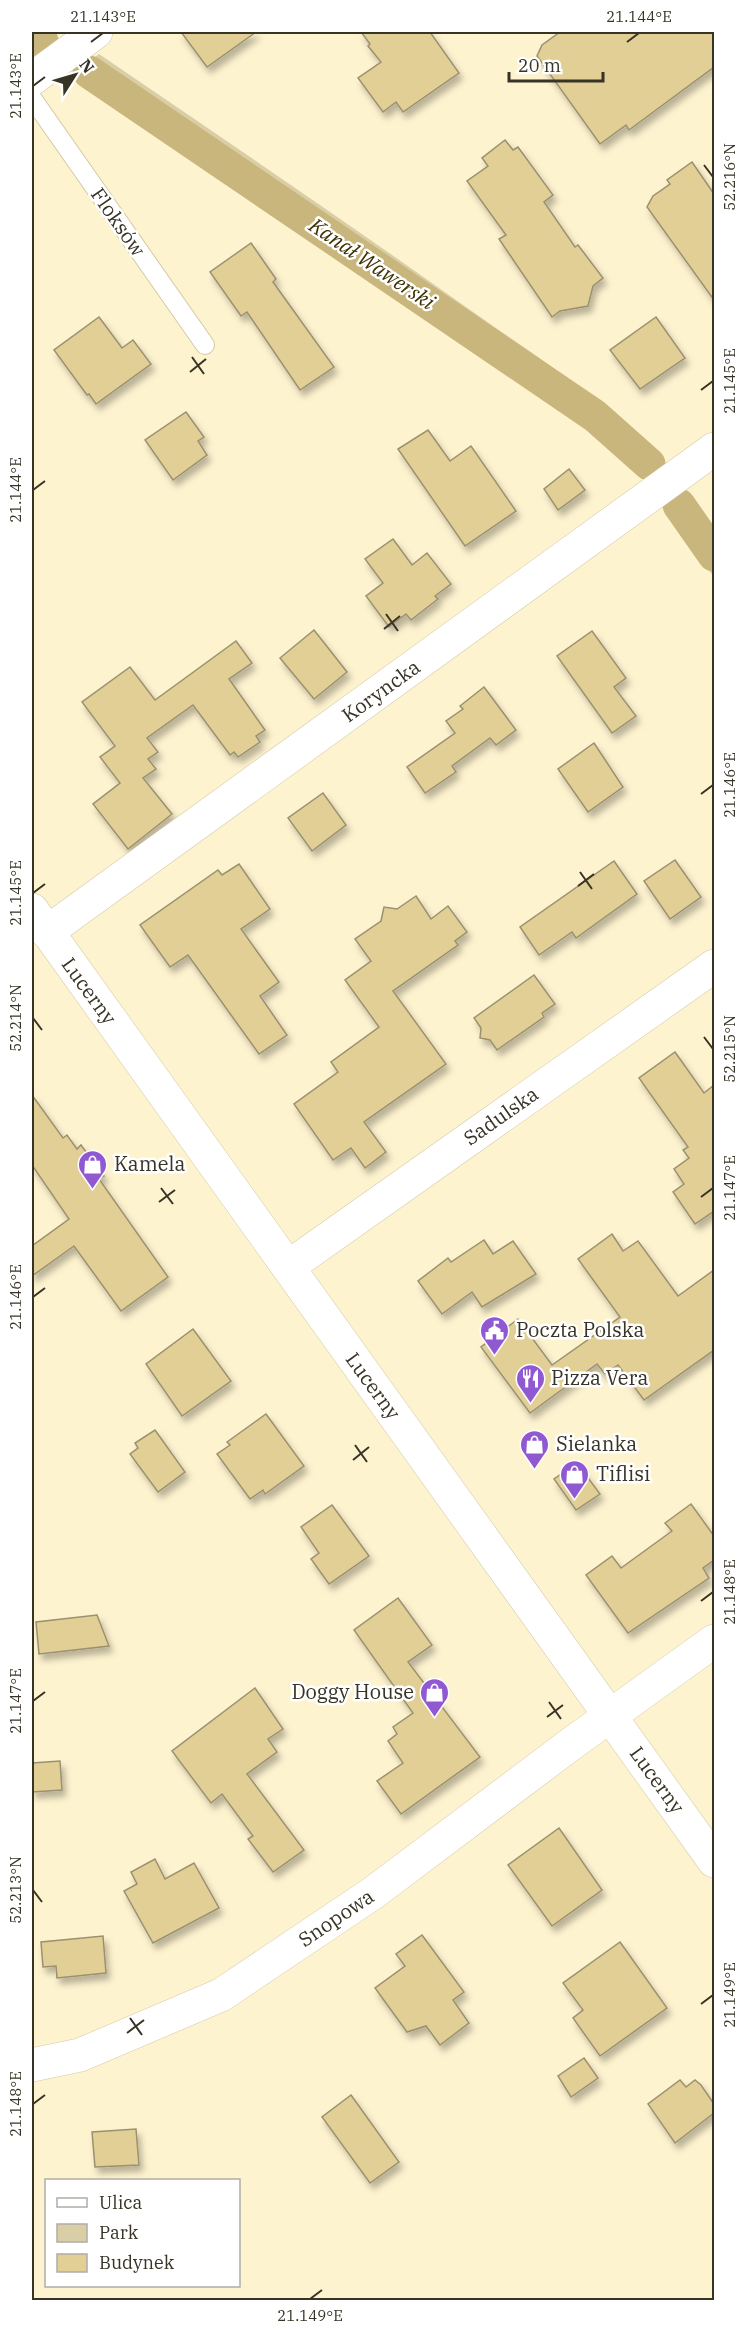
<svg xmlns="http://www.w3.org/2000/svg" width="746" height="2332" font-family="'IBM Plex Serif',serif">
	<defs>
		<filter id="shadow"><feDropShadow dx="3.5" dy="6" stdDeviation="3" flood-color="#0004"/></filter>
	</defs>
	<rect width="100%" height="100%" fill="#fef3cf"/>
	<!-- green -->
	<g fill="#dacea6">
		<path d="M99 54C222 138 345 221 466 307 533 355 612 402 662 468L647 480 589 423 433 321 70 75Z"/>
		<path d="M689 495 714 532V577L666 512Z"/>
	</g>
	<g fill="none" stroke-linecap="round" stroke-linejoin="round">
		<!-- canal -->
		<g stroke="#c8b67d" stroke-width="33">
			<path d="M32 35 42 41"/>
			<path d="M89 72 595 416 649 464"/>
			<path d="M679 505 714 555"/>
		</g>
	</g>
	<!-- building -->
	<g fill="#e1cf95" stroke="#9b9170" stroke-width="1.5" filter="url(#shadow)">
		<path d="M181 32H256L207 67Z"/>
		<path d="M361 32H430L459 73 403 112 396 102 383 112 358 78 381 62 368 46 370 44Z"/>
		<path d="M560 32H714V67L629 130 626 125 600 144 537 56 542 45Z"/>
		<path d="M505 140 513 150 518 147 553 195 544 202 575 247 578 245 603 278 593 286 588 306 560 311 552 317 499 239 506 235 467 181 488 166 482 158Z"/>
		<path d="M692 162 714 194V300L647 207 653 196 670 184 667 180Z"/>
		<path d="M251 243 276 279 273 282 334 367 300 390 247 312 241 316 210 272Z"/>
		<path d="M99 317 122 348 133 340 151 364 96 404 89 394 87 395 54 350Z"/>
		<path d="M656 317 685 358 640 389 610 350Z"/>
		<path d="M186 412 204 437 198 441 207 455 173 480 145 440Z"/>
		<path d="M428 430 450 461 471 446 516 511 465 546 398 449Z"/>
		<path d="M569 469 585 490 558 510 544 489Z"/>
		<path d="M393 539 412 565 427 553 451 584 435 596 438 599 411 620 406 614 389 627 366 596 383 583 365 559Z"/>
		<path d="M314 630 347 672 314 699 280 658Z"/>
		<path d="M592 631 626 678 614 687 636 716 612 733 557 656Z"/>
		<path d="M236 641 252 663 229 679 265 730 256 736 260 742 238 757 234 752 230 755 193 705 147 738 158 752 148 759 156 769 143 778 172 814 128 849 93 804 120 783 100 757 115 746 82 702 130 667 155 700Z"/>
		<path d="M484 687 516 730 496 745 490 738 452 766 456 772 425 793 407 767 455 733 446 721 463 709 460 706Z"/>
		<path d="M594 743 623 787 588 812 558 769Z"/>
		<path d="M323 793 346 825 312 851 288 818Z"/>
		<path d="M675 860 701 897 670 919 644 881Z"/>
		<path d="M614 861 637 894 576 938 572 932 539 955 520 927Z"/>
		<path d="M239 864 270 909 241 929 279 982 260 996 287 1035 259 1054 188 955 170 967 140 925 218 870 222 875Z"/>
		<path d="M416 896 431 919 448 906 467 932 455 941 458 945 393 991 446 1064 364 1122 386 1152 365 1168 351 1148 333 1160 294 1104 338 1072 331 1062 379 1027 345 980 371 961 355 939 381 921 384 907 397 909Z"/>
		<path d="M534 975 555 1004 542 1013 544 1017 497 1050 490 1040 480 1038 481 1028 474 1018Z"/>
		<path d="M675 1052 704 1093 714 1085V1211L695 1224 673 1192 684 1184 674 1169 689 1158 683 1150 688 1147 639 1078Z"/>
		<path d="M32 1095 63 1138 67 1135 77 1149 81 1145 104 1176 99 1179 168 1277 121 1311 74 1246 32 1276V1246L69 1219 32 1165Z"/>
		<path d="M612 1234 623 1251 638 1241 678 1296 714 1270V1350L644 1400 618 1365 605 1374 597 1364 530 1413 481 1347 518 1319 552 1365 620 1317 578 1259Z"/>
		<path d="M484 1240 493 1254 513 1241 536 1274 482 1307 472 1292 442 1314 418 1281 448 1258 451 1262Z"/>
		<path d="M193 1329 231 1381 182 1416 146 1364Z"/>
		<path d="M266 1414 304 1466 265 1494 263 1490 250 1499 217 1454 230 1445 227 1442Z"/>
		<path d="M155 1430 185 1472 158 1492 130 1454 138 1448 135 1443Z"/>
		<path d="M577 1463 600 1494 576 1510 554 1479Z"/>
		<path d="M691 1504 714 1536V1560L703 1568 709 1578 628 1633 586 1575 612 1556 621 1568 672 1531 665 1523Z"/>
		<path d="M332 1505 369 1556 329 1584 311 1559 319 1553 301 1527Z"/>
		<path d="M398 1598 432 1645 408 1662 480 1757 401 1814 377 1781 403 1763 388 1741 397 1734 393 1727 413 1713 354 1630Z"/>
		<path d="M97 1615 109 1646 39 1654 36 1622Z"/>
		<path d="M255 1688 283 1729 268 1739 277 1752 247 1774 304 1850 273 1872 248 1839 253 1836 222 1794 211 1803 172 1751Z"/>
		<path d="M60 1761 62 1790 32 1792V1763Z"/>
		<path d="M559 1828 602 1890 552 1926 508 1865Z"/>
		<path d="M155 1859 165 1879 194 1863 219 1908 153 1943 124 1891 137 1884 131 1872Z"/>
		<path d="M422 1935 464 1992 453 2000 469 2023 440 2045 426 2026 407 2032 375 1988 405 1966 396 1954Z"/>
		<path d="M103 1936 106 1973 57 1978 56 1966 43 1967 41 1942Z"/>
		<path d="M620 1942 667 2008 600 2056 573 2018 583 2010 563 1983Z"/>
		<path d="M584 2058 598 2078 571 2097 558 2076Z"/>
		<path d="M680 2080 686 2087 695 2080 701 2085 714 2104V2113L675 2143 648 2104Z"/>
		<path d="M351 2095 399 2162 370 2183 322 2117Z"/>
		<path d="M136 2129 139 2165 95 2167 92 2132Z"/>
	</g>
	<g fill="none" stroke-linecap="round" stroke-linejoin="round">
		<defs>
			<path id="lane" d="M32 98 205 345"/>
			<g id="street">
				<path d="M32 79 96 32"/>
				<path d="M47 932 714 449"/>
				<path d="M288 1267 714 966"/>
				<path d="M32 2065 80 2055 221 1995 373 1893 571 1744 714 1641"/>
			</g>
			<path id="secondary" d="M32 910 714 1861"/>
		</defs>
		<!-- lane casing -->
		<use href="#lane" stroke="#d4caa7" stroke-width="20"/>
		<!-- street casing -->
		<use href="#street" stroke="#d4caa7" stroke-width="34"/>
		<!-- secondary casing -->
		<use href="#secondary" stroke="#d4caa7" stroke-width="34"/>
		<!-- lane -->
		<use href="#lane" stroke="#fff" stroke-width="18"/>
		<!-- street -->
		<use href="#street" stroke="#fff" stroke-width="33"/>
		<!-- secondary -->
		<use href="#secondary" stroke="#fff" stroke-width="33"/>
	</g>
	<!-- ticks -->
	<path fill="none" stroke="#373325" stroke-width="2" d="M91 42 103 33M627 42 639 33M33 86 45 77M704 165 713 177M192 357 204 374M190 372 206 359M701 390 713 381M33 490 45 481M386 614 398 631M384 629 400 616M701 794 713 785M580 872 592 889M578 886 594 874M33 893 45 884M33 1018 42 1030M704 1037 713 1049M161 1188 173 1204M701 1197 713 1188M159 1202 175 1190M33 1297 45 1288M355 1445 367 1462M353 1460 369 1447M701 1601 713 1592M33 1701 45 1692M549 1702 561 1719M547 1717 563 1705M33 1890 42 1902M701 2004 713 1995M130 2018 142 2035M127 2033 144 2020M33 2104 45 2095M310 2299 322 2290"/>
	<!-- icons -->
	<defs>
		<symbol id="shop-pin" viewBox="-11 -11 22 30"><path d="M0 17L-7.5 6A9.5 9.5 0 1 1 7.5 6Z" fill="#9159d1" stroke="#fff"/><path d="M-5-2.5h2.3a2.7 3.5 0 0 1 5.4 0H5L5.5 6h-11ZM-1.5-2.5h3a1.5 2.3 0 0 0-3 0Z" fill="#fff"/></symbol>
		<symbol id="civic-pin" viewBox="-11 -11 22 30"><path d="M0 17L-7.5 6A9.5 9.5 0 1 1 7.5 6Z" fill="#9159d1" stroke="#fff"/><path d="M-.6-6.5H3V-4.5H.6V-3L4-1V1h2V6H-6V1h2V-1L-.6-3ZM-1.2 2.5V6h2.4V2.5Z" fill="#fff"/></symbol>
		<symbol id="restaurant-pin" viewBox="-11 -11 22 30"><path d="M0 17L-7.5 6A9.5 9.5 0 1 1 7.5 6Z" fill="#9159d1" stroke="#fff"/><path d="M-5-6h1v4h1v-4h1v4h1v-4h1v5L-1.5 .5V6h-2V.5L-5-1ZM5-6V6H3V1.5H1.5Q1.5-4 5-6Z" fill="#fff"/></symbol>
	</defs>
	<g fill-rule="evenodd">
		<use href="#shop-pin" x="76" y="1148" width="33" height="45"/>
		<use href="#civic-pin" x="478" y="1314" width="33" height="45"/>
		<use href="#restaurant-pin" x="514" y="1362" width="33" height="45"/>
		<use href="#shop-pin" x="518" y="1428" width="33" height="45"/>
		<use href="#shop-pin" x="558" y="1458" width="33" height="45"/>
		<use href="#shop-pin" x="418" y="1676" width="33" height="45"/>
	</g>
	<g text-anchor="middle" stroke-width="5" stroke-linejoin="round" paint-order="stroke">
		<!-- street labels -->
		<g font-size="20" fill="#373325" stroke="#fff">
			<text transform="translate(118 222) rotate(55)" y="7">Floksów</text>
			<text transform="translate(381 691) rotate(-36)" y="7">Koryncka</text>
			<text transform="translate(89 991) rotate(54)" y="7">Lucerny</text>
			<text transform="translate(501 1116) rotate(-35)" y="7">Sadulska</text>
			<text transform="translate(373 1386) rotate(54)" y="7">Lucerny</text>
			<text transform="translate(657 1780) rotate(54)" y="7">Lucerny</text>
			<text transform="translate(336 1918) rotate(-34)" y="7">Snopowa</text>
		</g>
		<!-- poi labels -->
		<g font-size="20" fill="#373325" stroke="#fff" text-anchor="start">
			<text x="114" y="1171">Kamela</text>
			<text x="516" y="1337">Poczta Polska</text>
			<text x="551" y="1385">Pizza Vera</text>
			<text x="556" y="1451">Sielanka</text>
			<text x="596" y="1481">Tiflisi</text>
			<text x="414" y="1699" text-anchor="end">Doggy House</text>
		</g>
		<!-- water labels -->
		<g font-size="21" font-style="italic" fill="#3f3202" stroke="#fff">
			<text transform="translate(372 264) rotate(34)" y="7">Kanał Wawerski</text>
		</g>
	</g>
	<!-- border -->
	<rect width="746" height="2332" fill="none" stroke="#ffffff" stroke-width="66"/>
	<!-- legend -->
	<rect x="45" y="2179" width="195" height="108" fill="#ffffff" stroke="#afada8" stroke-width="1.5"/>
	<rect x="57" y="2198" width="30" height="9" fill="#ffffff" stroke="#afada8" stroke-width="1.5"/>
	<text x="99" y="2209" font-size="18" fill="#373325">Ulica</text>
	<rect x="57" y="2224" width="30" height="18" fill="#dacea6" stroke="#afada8" stroke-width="1.5"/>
	<text x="99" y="2239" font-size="18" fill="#373325">Park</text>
	<rect x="57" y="2254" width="30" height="18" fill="#e1cf95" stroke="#afada8" stroke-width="1.5"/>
	<text x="99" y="2269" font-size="18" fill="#373325">Budynek</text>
	<!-- north arrow -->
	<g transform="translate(75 75) rotate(53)" stroke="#ffffff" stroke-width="4.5" paint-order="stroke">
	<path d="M0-4.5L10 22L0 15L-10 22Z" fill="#373325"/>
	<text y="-9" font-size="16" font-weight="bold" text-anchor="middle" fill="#373325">N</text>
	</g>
	<!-- scale -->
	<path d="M509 72v9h94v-9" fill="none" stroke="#373325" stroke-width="3"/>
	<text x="518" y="72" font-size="18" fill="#373325" stroke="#ffffff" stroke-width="4.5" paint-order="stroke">20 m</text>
	<rect x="33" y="33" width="680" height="2266" fill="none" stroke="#373325" stroke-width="2"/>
	<g font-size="15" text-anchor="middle" fill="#373325">
		<text x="103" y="22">21.143°E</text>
		<text x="639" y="22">21.144°E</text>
		<text transform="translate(16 86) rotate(-90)" y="5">21.143°E</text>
		<text transform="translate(730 177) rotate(-90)" y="5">52.216°N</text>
		<text transform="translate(730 381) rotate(-90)" y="5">21.145°E</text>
		<text transform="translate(16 490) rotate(-90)" y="5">21.144°E</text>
		<text transform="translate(730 785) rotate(-90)" y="5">21.146°E</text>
		<text transform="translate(16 893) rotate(-90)" y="5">21.145°E</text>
		<text transform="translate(16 1018) rotate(-90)" y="5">52.214°N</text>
		<text transform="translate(730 1049) rotate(-90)" y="5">52.215°N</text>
		<text transform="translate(730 1188) rotate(-90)" y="5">21.147°E</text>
		<text transform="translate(16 1297) rotate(-90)" y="5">21.146°E</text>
		<text transform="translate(730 1592) rotate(-90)" y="5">21.148°E</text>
		<text transform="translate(16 1701) rotate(-90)" y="5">21.147°E</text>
		<text transform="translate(16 1890) rotate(-90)" y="5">52.213°N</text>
		<text transform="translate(730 1995) rotate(-90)" y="5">21.149°E</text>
		<text transform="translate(16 2104) rotate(-90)" y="5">21.148°E</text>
		<text x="310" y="2321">21.149°E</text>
	</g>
</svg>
